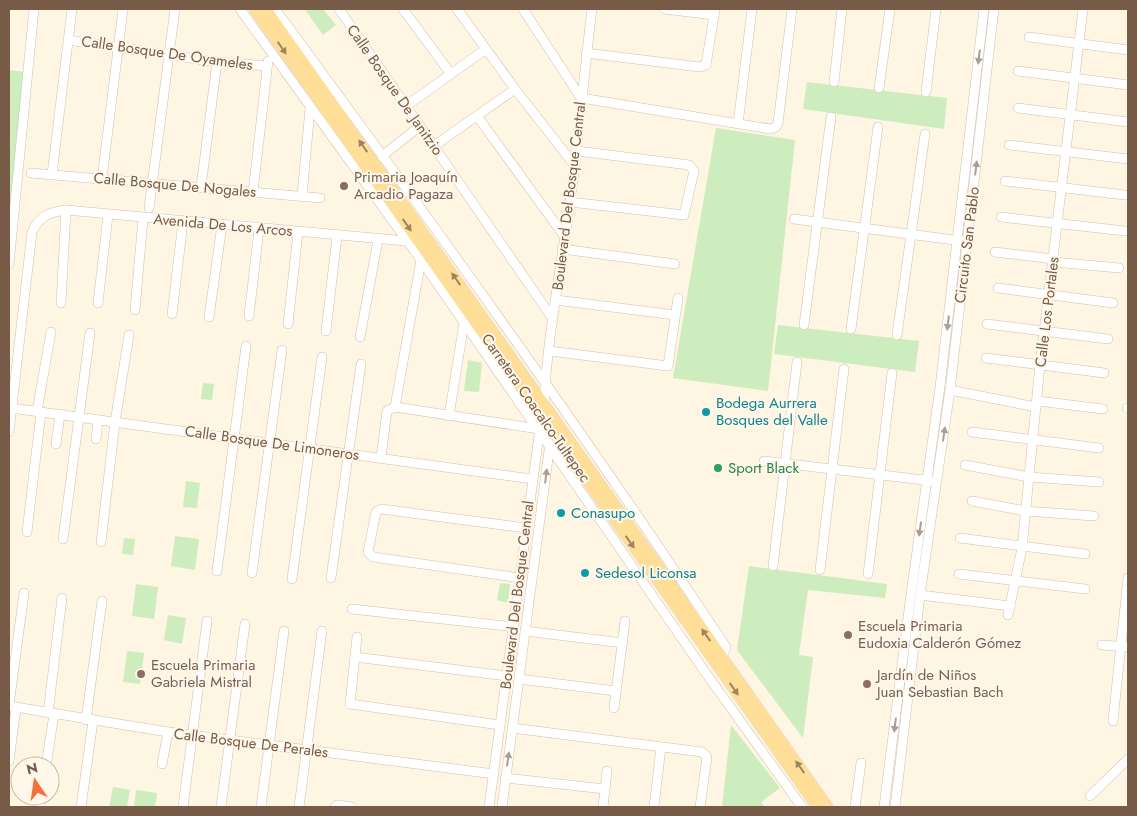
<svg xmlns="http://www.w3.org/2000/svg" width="1137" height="816" font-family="Jost,sans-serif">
	<rect width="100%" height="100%" fill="#fef5e2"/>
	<!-- green -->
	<g fill="#ceedbf">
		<path d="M308 9H323L336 25 323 35 306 11Z"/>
		<path d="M9 70 25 72 10 210H9Z"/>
		<path d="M807 82 947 98 944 129 803 109Z"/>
		<path d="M716 128 795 140 768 391 673 378Z"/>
		<path d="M778 325 919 341 915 372 774 354Z"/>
		<path d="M468 360 482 363 479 392 464 391Z"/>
		<path d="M203 383 214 384 212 400 201 399Z"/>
		<path d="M186 481 200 483 197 508 183 507Z"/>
		<path d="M175 536 199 539 195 570 171 566Z"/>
		<path d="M124 538 135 539 133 555 122 554Z"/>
		<path d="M749 566 887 584 885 598 808 590 799 655 813 657 803 738 737 650Z"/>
		<path d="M500 583 510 584 508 603 497 600Z"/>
		<path d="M136 584 158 587 154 619 132 616Z"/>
		<path d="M168 615 186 618 182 644 164 640Z"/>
		<path d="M127 651 144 653 140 684 123 682Z"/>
		<path d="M731 725 780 788 761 802 765 807H722Z"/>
		<path d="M113 787 130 790 127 807H109Z"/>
		<path d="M136 790 157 793 155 807H134Z"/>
	</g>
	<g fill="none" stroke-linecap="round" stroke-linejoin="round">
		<defs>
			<g id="minor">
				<path d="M240 9 421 260 705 672 802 807"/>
				<path d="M275 9C429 218 582 430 726 647L722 657"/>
				<path d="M339 9 553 319"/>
				<path d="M403 9 450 73"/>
				<path d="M457 9 515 89 575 166"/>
				<path d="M523 9 581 98 770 129 776 127 778 123 792 9"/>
				<path d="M664 9 714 15"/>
				<path d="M1029 37 1128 50"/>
				<path d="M68 40 217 62 267 66"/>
				<path d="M586 53 700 67 706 65 715 9"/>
				<path d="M1018 71 1128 85"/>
				<path d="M834 82 842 9"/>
				<path d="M879 88 890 9"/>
				<path d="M926 92 936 9"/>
				<path d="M406 106 486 49"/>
				<path d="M1018 108 1128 122"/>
				<path d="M477 116 565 237"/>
				<path d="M738 124 752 9"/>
				<path d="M1009 145 1128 159"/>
				<path d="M434 146 515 89"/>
				<path d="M382 156 420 126"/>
				<path d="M31 173 320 198"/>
				<path d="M52 174 72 9"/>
				<path d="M102 179 123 9"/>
				<path d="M1005 181 1125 195"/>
				<path d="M201 187 217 62"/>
				<path d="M253 192 268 61"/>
				<path d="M302 196 310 109"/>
				<path d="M570 202 684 215 694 171 689 165 577 151"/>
				<path d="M149 208 175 9"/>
				<path d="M1001 217 1125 231"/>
				<path d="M794 219 962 241"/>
				<path d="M562 249 675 264"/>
				<path d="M995 252 1054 259"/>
				<path d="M1054 262 1119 268"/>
				<path d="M9 264 34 9"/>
				<path d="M998 288 1113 303"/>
				<path d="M556 300 675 315"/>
				<path d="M61 303 66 210"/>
				<path d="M98 303 108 215"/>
				<path d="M135 310 143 218"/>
				<path d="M172 314 183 222"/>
				<path d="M249 316 259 229"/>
				<path d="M209 317 222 225"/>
				<path d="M288 324 298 232"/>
				<path d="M987 324 1108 339"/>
				<path d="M804 325 831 117"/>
				<path d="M851 329 878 127"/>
				<path d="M326 331 337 236"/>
				<path d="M897 335 925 134"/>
				<path d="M360 337 378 240"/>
				<path d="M550 351 668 366 678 298"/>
				<path d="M986 358 1104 373"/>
				<path d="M950 390 1036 407"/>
				<path d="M1038 401 1103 409"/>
				<path d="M544 405C547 337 561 269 570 202 579 138 584 73 592 9"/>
				<path d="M395 407 421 260"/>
				<path d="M395 407 539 429"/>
				<path d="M11 408 532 479"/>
				<path d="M1127 408H1128"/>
				<path d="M37 411 51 332"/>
				<path d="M449 416 464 323"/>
				<path d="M9 432 32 232C39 216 50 212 66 210L406 241"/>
				<path d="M972 432 1099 448"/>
				<path d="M96 439 98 420"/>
				<path d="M56 444 60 414"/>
				<path d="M381 458 387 411 395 407"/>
				<path d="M764 461 932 481"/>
				<path d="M965 465 1029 477 1099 482"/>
				<path d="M972 501 1025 511 1094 516"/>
				<path d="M27 532 41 412"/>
				<path d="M960 538 1085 554"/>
				<path d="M63 539 90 333"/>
				<path d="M101 542 115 422 129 335"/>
				<path d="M773 566 797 362"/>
				<path d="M820 570 844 369"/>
				<path d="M217 571 246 346"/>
				<path d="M252 573 282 350"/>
				<path d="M868 574 892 373"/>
				<path d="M959 574 1085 589"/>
				<path d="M331 578 361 364"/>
				<path d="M520 578 373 557 368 552 376 512 381 509 526 528"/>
				<path d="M292 579 322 357"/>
				<path d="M920 595 1010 606"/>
				<path d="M352 609 514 627"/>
				<path d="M1008 615 1022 548 1040 365 1083 9"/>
				<path d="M525 631 623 643"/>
				<path d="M357 637 350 704 500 725"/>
				<path d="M1102 645 1128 647"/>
				<path d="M355 657 507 676"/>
				<path d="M519 679 616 691"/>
				<path d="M9 705 24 593"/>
				<path d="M9 706 168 732 494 774"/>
				<path d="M614 708 625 621"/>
				<path d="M48 713 62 598"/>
				<path d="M86 720 102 601"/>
				<path d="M1113 721 1128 578"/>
				<path d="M512 728 702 752 707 757 700 807"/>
				<path d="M9 761 16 708"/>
				<path d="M162 764 168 732"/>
				<path d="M46 766 54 714"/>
				<path d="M505 778 605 789"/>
				<path d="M1090 796 1128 759"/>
				<path d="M40 807 41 796"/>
				<path d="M81 807 93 721"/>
				<path d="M183 807 207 621"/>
				<path d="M221 807 245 624"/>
				<path d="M261 807 284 631"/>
				<path d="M299 807 322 631"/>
				<path d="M335 807 337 805 352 807"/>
				<path d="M489 807 540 428"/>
				<path d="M502 807 550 443"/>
				<path d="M603 807 607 771"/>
				<path d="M654 807 661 747"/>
				<path d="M855 807 861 763"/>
				<path d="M884 807 911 594 940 387 984 9"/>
				<path d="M895 807 920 595 950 390 994 9"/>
			</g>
			<g id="major">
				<path d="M254 9 817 807"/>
				<path d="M266 9 828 807"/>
			</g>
		</defs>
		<!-- minor casing -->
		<use href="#minor" stroke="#d2bfaa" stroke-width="10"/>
		<!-- major casing -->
		<use href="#major" stroke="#dfd8d3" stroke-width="11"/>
		<!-- minor -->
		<use href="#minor" stroke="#fff" stroke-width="9"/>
		<!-- major -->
		<use href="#major" stroke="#ffdf98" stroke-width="10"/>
	</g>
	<!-- one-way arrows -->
	<defs><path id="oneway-solid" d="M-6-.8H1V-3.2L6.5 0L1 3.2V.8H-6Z" transform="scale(1.25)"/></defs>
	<g fill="#a0835f">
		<use href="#oneway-solid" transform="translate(282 48) rotate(55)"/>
		<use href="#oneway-solid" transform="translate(363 146) rotate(-125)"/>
		<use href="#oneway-solid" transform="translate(407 225) rotate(55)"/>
		<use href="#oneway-solid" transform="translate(456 279) rotate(-125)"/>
		<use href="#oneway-solid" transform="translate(630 542) rotate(55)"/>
		<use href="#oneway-solid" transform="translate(706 635) rotate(-125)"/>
		<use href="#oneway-solid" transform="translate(734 689) rotate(55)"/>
		<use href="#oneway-solid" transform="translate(800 767) rotate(-125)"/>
	</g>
	<g fill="#ae9d90">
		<use href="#oneway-solid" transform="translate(979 57) rotate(97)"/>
		<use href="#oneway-solid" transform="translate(976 168) rotate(-83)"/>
		<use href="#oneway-solid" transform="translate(948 323) rotate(97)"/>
		<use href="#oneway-solid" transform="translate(944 434) rotate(-82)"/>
		<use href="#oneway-solid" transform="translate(546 476) rotate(-83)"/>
		<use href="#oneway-solid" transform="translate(920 529) rotate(98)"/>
		<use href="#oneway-solid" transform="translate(895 725) rotate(97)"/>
		<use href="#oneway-solid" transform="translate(508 759) rotate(-82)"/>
	</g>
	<!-- markers -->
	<g fill="#8d6e63" stroke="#fff8ea" stroke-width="2">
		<circle cx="344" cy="186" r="5"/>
		<circle cx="848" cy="635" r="5"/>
		<circle cx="141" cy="674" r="5"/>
		<circle cx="867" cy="684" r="5"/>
	</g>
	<g fill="#0f9aa8" stroke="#fff8ea" stroke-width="2">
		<circle cx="706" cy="412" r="5"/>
		<circle cx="561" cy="513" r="5"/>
		<circle cx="585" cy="573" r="5"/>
	</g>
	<circle fill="#2e9e5b" stroke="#fff8ea" stroke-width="2" cx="718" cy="468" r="5"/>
	<g text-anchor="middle" stroke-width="4" stroke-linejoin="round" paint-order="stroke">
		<!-- street labels -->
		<g font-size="15" fill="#785b46" stroke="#fff8ea">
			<text transform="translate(167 53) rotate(8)" y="5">Calle Bosque De Oyameles</text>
			<text transform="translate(395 90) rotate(55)" y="5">Calle Bosque De Janitzio</text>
			<text transform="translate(175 185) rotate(5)" y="5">Calle Bosque De Nogales</text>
			<text transform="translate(569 196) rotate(-83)" y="5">Boulevard Del Bosque Central</text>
			<text transform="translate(223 225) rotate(5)" y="5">Avenida De Los Arcos</text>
			<text transform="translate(967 245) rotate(-83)" y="5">Circuito San Pablo</text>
			<text transform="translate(1047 312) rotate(-83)" y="5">Calle Los Portales</text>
			<text transform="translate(536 408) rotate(55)" y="5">Carretera Coacalco-Tultepec</text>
			<text transform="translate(272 443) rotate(8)" y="5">Calle Bosque De Limoneros</text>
			<text transform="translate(517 595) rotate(-83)" y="5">Boulevard Del Bosque Central</text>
			<text transform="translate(251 743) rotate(7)" y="5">Calle Bosque De Perales</text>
		</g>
		<!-- education labels -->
		<g font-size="15" fill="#785e54" stroke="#fff8ea" text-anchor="start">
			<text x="354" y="182">Primaria Joaquín<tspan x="354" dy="17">Arcadio Pagaza</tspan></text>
			<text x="858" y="631">Escuela Primaria<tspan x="858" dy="17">Eudoxia Calderón Gómez</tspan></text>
			<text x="151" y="670">Escuela Primaria<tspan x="151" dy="17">Gabriela Mistral</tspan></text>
			<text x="877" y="680">Jardín de Niños<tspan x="877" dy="17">Juan Sebastian Bach</tspan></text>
		</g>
		<!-- culture labels -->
		<g font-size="15" fill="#0d838f" stroke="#fff8ea" text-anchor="start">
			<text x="716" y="408">Bodega Aurrera<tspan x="716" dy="17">Bosques del Valle</tspan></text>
			<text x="571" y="518">Conasupo</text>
			<text x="595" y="578">Sedesol Liconsa</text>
		</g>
		<!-- leisure labels -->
		<g font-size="15" fill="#27864d" stroke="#fff8ea" text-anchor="start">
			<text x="728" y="473">Sport Black</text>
		</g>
	</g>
	<!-- border -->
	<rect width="1137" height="816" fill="none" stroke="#785b46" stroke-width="20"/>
	<!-- north arrow -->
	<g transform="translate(35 781) rotate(347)"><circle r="24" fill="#fff8ea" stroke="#c9b9a8"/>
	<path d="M0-4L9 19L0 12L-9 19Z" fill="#f3713c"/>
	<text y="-8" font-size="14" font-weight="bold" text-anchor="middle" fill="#785b46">N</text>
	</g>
</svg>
